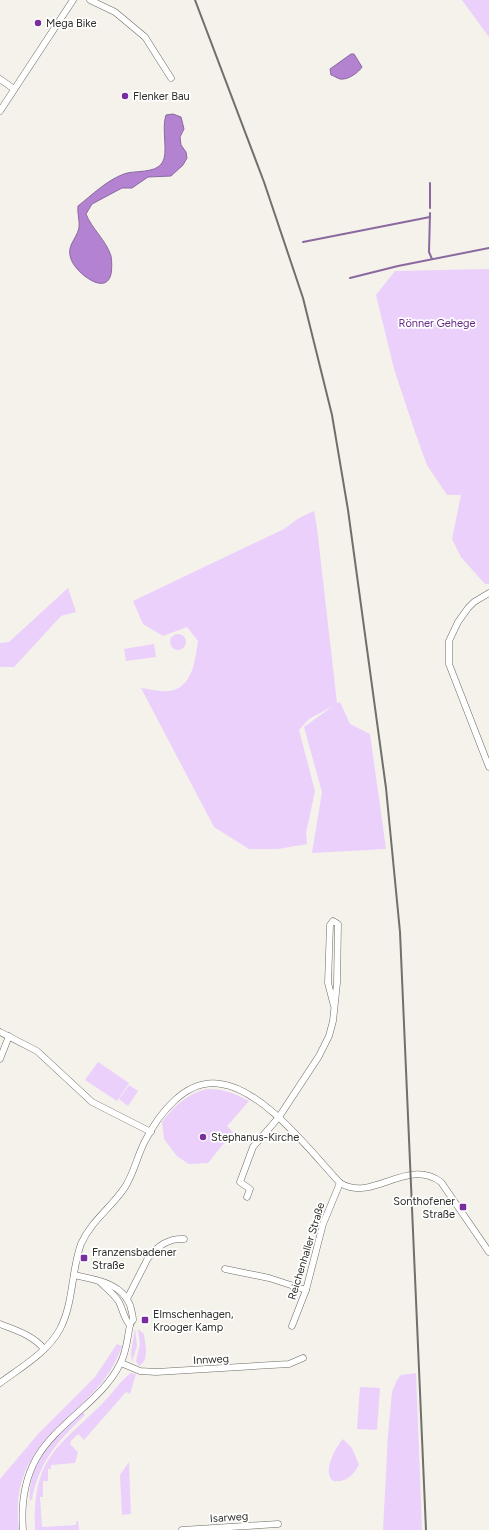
<svg xmlns="http://www.w3.org/2000/svg" width="489" height="1530" font-family="Figtree,sans-serif">
	<rect width="100%" height="100%" fill="#f4f2eb"/>
	<!-- green -->
	<g fill="#ebd0fc">
		<path d="M462 0H489V37Z"/>
		<path d="M489 269V584H485L461 557 452 539 461 495H447L427 465 416 435 394 369 376 295 395 271Z"/>
		<path d="M314 511 317 528 337 703 340 702 350 724 370 734 386 849 312 853 322 792 304 727 333 706 309 719 299 730 315 791 306 833 307 844 278 849H249L214 827 141 688C149 689 160 692 169 691 193 688 195 660 198 641L187 627 163 636 143 624 133 601 284 529 299 518Z"/>
		<path d="M68 588 76 612 61 616 14 667H0V643L9 642Z"/>
		<circle cx="178" cy="642" r="8"/>
		<path d="M154 644 156 657 126 661 124 649Z"/>
		<path d="M98 1062 129 1083 117 1101 85 1080Z"/>
		<path d="M129 1085 138 1091 128 1106 119 1099Z"/>
		<path d="M207 1089C224 1089 234 1093 249 1101L227 1126 233 1132 208 1163 189 1164 177 1156 164 1139 162 1122C173 1107 188 1093 207 1089Z"/>
		<path d="M135 1329 137 1346 132 1362 131 1352Z"/>
		<path d="M138 1329 144 1334C145 1344 150 1360 139 1366L136 1361 140 1344Z"/>
		<path d="M117 1344 122 1346C97 1420 6 1431 19 1530H0V1479L39 1433 95 1377Z"/>
		<path d="M131 1373 136 1374 130 1394 126 1392 84 1440 78 1434 71 1441 70 1444 78 1452 75 1463 51 1465V1469H48V1481H43V1497H40L42 1527 76 1525V1521H78L79 1530H35C33 1458 55 1450 102 1404 109 1397 125 1376 131 1373Z"/>
		<path d="M416 1373 422 1530H383L388 1435 392 1392 397 1380 401 1375Z"/>
		<path d="M360 1387 380 1388 377 1430 357 1429Z"/>
		<path d="M83 1412 85 1415C57 1442 40 1460 32 1499L30 1501C26 1464 58 1434 83 1412Z"/>
		<path d="M343 1439 352 1448 359 1465C353 1475 346 1483 333 1481 322 1472 335 1448 343 1439Z"/>
		<path d="M129 1462 131 1514 122 1515 120 1475Z"/>
	</g>
	<!-- water -->
	<g fill="#b382d1" stroke="#8b69a0">
		<path d="M351 54H354L362 67C359 72 349 79 343 79 339 80 335 76 331 75L330 69Z"/>
		<path d="M173 114 181 117 184 129 180 137 181 145 186 152 187 158 183 165 171 176 148 177 132 188H122L92 204 86 214C92 229 106 240 111 256 112 262 112 269 111 274 106 297 75 272 71 259 66 246 76 240 79 228 80 221 77 213 78 206 92 195 107 180 124 174 134 170 155 174 162 163 169 154 161 129 166 115Z"/>
	</g>
	<g fill="none" stroke-linecap="round" stroke-linejoin="round">
		<!-- stream -->
		<g stroke="#8b69a0" stroke-width="2">
			<path d="M430 183V208"/>
			<path d="M430 213 429 252 432 259"/>
			<path d="M303 242 430 217"/>
			<path d="M350 278 398 266 489 248"/>
		</g>
		<defs>
			<g id="street">
				<path d="M90 0 115 12 145 37 171 78"/>
				<path d="M0 79 14 89"/>
				<path d="M0 111 73 0"/>
				<path d="M489 593 474 602 468 608 458 622 449 641V664L489 767"/>
				<path d="M0 1032 37 1051 92 1102 151 1132"/>
				<path d="M0 1059 9 1036"/>
				<path d="M247 1197 250 1189 240 1182 253 1147 279 1117 319 1056 329 1036 333 1021 337 983 338 924 333 921 330 925 328 983 334 1006"/>
				<path d="M225 1269 269 1278 306 1290"/>
				<path d="M100 1282C107 1289 114 1294 119 1302 123 1310 124 1319 130 1325"/>
				<path d="M127 1299 148 1258C158 1246 168 1238 184 1239"/>
				<path d="M0 1324C15 1330 33 1335 44 1349"/>
				<path d="M292 1326 306 1290 323 1224 340 1183"/>
				<path d="M121 1363 140 1371 156 1372 289 1364 303 1358"/>
				<path d="M0 1383C20 1368 48 1352 60 1329 74 1302 71 1271 81 1244 91 1221 112 1207 125 1187 134 1173 137 1157 144 1143 158 1115 185 1078 221 1084 264 1090 311 1152 340 1183 373 1203 406 1157 441 1182L489 1252"/>
				<path d="M23 1530C21 1505 24 1481 36 1459 57 1422 102 1401 120 1364 127 1351 127 1339 130 1325 130 1324 132 1321 133 1320 133 1315 131 1309 130 1305 121 1282 95 1280 74 1275"/>
				<path d="M182 1530 278 1524"/>
			</g>
		</defs>
		<!-- street casing -->
		<use href="#street" stroke="#6c6b65" stroke-width="7"/>
		<!-- street -->
		<use href="#street" stroke="#fff" stroke-width="6"/>
		<!-- rail -->
		<path stroke="#70706b" stroke-width="2" d="M195 0 264 182 303 298 332 415 348 510 386 788 400 932 426 1530"/>
	</g>
	<!-- markers -->
	<g fill="#792d9f" stroke="#fff" stroke-width="1.5">
		<circle cx="38" cy="23" r="4"/>
		<circle cx="125" cy="96" r="4"/>
		<circle cx="203" cy="1137" r="4"/>
		<rect x="459" y="1203" width="8" height="8" rx="2"/>
		<rect x="80" y="1254" width="8" height="8" rx="2"/>
		<rect x="141" y="1316" width="8" height="8" rx="2"/>
	</g>
	<g text-anchor="middle" stroke-width="3.5" stroke-linejoin="round" paint-order="stroke">
		<!-- poi labels -->
		<g font-size="11" fill="#2f2f2c" stroke="#fff" text-anchor="start">
			<text x="46" y="27">Mega Bike</text>
			<text x="133" y="100">Flenker Bau</text>
			<text x="211" y="1141">Stephanus-Kirche</text>
			<text x="455" y="1205" text-anchor="end">Sonthofener<tspan x="455" dy="13">Straße</tspan></text>
			<text x="92" y="1256">Franzensbadener<tspan x="92" dy="13">Straße</tspan></text>
			<text x="153" y="1318">Elmschenhagen,<tspan x="153" dy="13">Krooger Kamp</tspan></text>
		</g>
		<!-- park labels -->
		<g font-size="11" fill="#672887" stroke="#fff">
			<text x="437" y="327">Rönner Gehege</text>
		</g>
		<!-- street labels -->
		<g font-size="11" fill="#2f2f2c" stroke="#fff">
			<text transform="translate(306 1251) rotate(-73)" y="4">Reichenhaller Straße</text>
			<text transform="translate(211 1359) rotate(-3)" y="4">Innweg</text>
			<text transform="translate(229 1517) rotate(-4)" y="4">Isarweg</text>
		</g>
	</g>
</svg>
